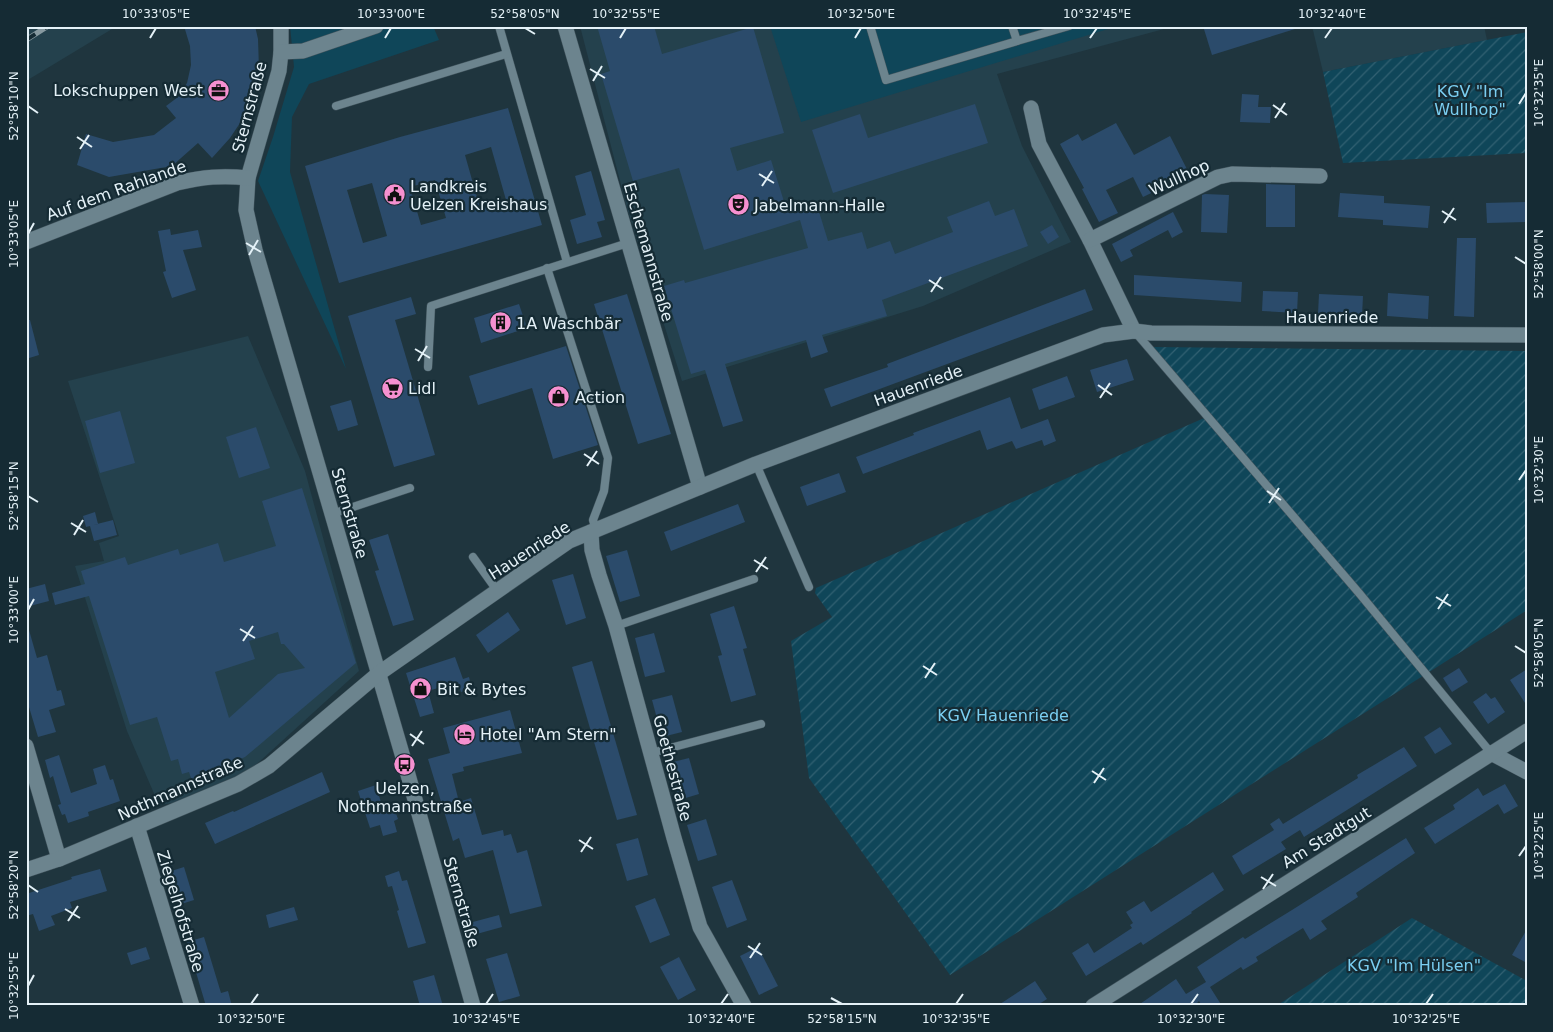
<svg xmlns="http://www.w3.org/2000/svg" width="1553" height="1032" font-family="'DejaVu Sans',sans-serif">
	<defs>
		<pattern id="garden-furrows" width="10" height="10" patternUnits="userSpaceOnUse" patternTransform="scale(1.25)"><rect width="10" height="10" fill="#0f4659"/><path d="M-1 1l2-2M0 10L10 0M9 11l2-2" fill="none" stroke="#326172"/></pattern>
	</defs>
	<rect width="100%" height="100%" fill="#1f353e"/>
	<!-- built -->
	<g fill="#24414d">
		<path d="M26 26H117L26 81Z"/>
		<path d="M580 26H1175L997 74 1022 146 1071 242 923 306 682 381 627 208Z"/>
		<path d="M1312 26H1484L1487 40 1323 72Z"/>
		<path d="M248 336 305 471 359 671 248 772 180 802 159 805 127 731 75 566 104 561 99 543 119 536 68 381Z"/>
	</g>
	<!-- grass -->
	<g fill="#0f4659">
		<path d="M290 26H433L439 40 309 84 292 117 290 172 346 369 258 181 273 137 294 67Z"/>
		<path d="M770 26H1118L801 122Z"/>
	</g>
	<!-- garden -->
	<g fill="url(#garden-furrows)">
		<path d="M1527 32V153L1343 163 1323 72Z"/>
		<path d="M1153 347 1527 351V610L950 975 809 778 791 641 832 617 815 593 816 588 1211 415Z"/>
		<path d="M1412 918 1527 981V1006H1276Z"/>
	</g>
	<!-- building -->
	<g fill="#2b4b6b" fill-rule="evenodd">
		<path d="M184 26H255L258 39 259 69 253 98 242 120 230 138 212 158 198 143 172 166 109 177 77 165 86 134 113 142 154 135 176 118 166 106 178 97 187 83 191 65 190 46Z"/>
		<path d="M597 26H654L662 54 753 27 784 133 730 148 737 171 771 160 787 211 816 202 828 241 862 232 867 249 890 241 895 254 953 232 947 217 989 201 995 216 1014 209 1028 246 882 300 887 316 822 335 828 352 811 358 806 340 725 364 743 421 723 427 705 370 691 374 664 286 684 280 685 283 808 248 800 220 704 250 679 168 633 181 601 74 610 71Z"/>
		<path d="M1203 26H1294L1295 29 1212 55Z"/>
		<path d="M1242 94 1259 95 1258 107H1271L1270 123 1240 122Z"/>
		<path d="M975 104 988 143 833 193 812 130 860 114 868 138Z"/>
		<path d="M508 108 542 225 339 283 305 166 400 137ZM491 147 506 200 480 208 465 155ZM435 180 446 218 421 225 410 187ZM372 183 387 236 363 243 347 190Z"/>
		<path d="M1116 123 1134 155 1170 136 1192 179 1170 190 1168 185 1143 197 1133 177 1106 190 1118 213 1099 222 1082 189 1084 188 1060 144 1078 134 1082 141Z"/>
		<path d="M591 171 605 220 597 222 602 237 577 244 570 220 586 215 575 176Z"/>
		<path d="M1266 184 1295 185V227H1266Z"/>
		<path d="M1340 193 1384 196V203L1430 206 1428 228 1383 225V220L1338 217Z"/>
		<path d="M1205 194 1229 195 1227 233 1201 232 1202 195Z"/>
		<path d="M1527 202V222L1487 223 1486 203Z"/>
		<path d="M1173 212 1183 232 1172 238 1168 230 1130 250 1133 256 1121 262 1112 244Z"/>
		<path d="M1052 225 1059 237 1048 244 1040 232Z"/>
		<path d="M170 229 171 235 198 230 202 247 183 250 196 290 172 298 163 272 166 271 158 231Z"/>
		<path d="M1457 238H1476L1474 317 1454 316Z"/>
		<path d="M1134 275 1242 282 1241 302 1134 295Z"/>
		<path d="M1085 289 1093 310 831 407 824 389 888 367 887 364Z"/>
		<path d="M1263 291 1298 292 1297 313 1262 311Z"/>
		<path d="M1388 293 1429 296 1428 319 1387 316Z"/>
		<path d="M627 294 671 434 638 444 594 304Z"/>
		<path d="M1319 294 1363 296 1362 316 1318 314Z"/>
		<path d="M411 297 416 314 395 320 435 455 394 467 348 316Z"/>
		<path d="M519 304 527 328 481 343 474 318Z"/>
		<path d="M26 320H30L39 355 26 359Z"/>
		<path d="M566 346 598 445 553 459 532 388 478 405 469 376Z"/>
		<path d="M1127 359 1134 380 1097 392 1090 370Z"/>
		<path d="M1067 376 1075 397 1039 410 1032 389Z"/>
		<path d="M1010 397 1021 429 1048 419 1056 441 1044 446 1042 440 1016 449 1012 441 987 450 980 430 863 474 856 457 914 435 913 433Z"/>
		<path d="M351 400 358 425 338 431 330 406Z"/>
		<path d="M120 411 135 463 100 473 85 421Z"/>
		<path d="M256 427 270 468 239 478 226 437Z"/>
		<path d="M839 473 846 492 807 506 800 487Z"/>
		<path d="M302 488 356 663 245 757 192 781 189 772 182 774 178 759 171 761 157 717 130 725 89 596 55 605 52 593 85 584 81 571 125 557 128 565 178 549 180 555 218 543 224 562 276 546 262 501ZM278 632 281 644H284L305 668 278 674 229 718 215 672 255 659 249 641Z"/>
		<path d="M738 504 745 522 671 551 664 532Z"/>
		<path d="M95 512 98 524 93 525 113 520 117 535 94 541 90 526 86 527 83 516Z"/>
		<path d="M388 534 414 620 393 626 375 571 379 570 369 540Z"/>
		<path d="M627 550 640 596 620 602 606 556Z"/>
		<path d="M573 574 586 618 566 625 552 580Z"/>
		<path d="M45 584 49 601 26 607V589Z"/>
		<path d="M734 606 747 648 743 649 756 695 731 702 718 656 722 655 710 614Z"/>
		<path d="M508 612 520 630 488 653 476 635Z"/>
		<path d="M29 630 37 658 47 655 57 691 61 690 65 705 49 710 56 732 38 737 26 697V631Z"/>
		<path d="M654 633 665 672 645 677 635 638Z"/>
		<path d="M455 657 463 679 469 677 472 689 461 692 458 682 428 691 434 713 420 717 406 673Z"/>
		<path d="M592 661 637 815 617 820 572 667Z"/>
		<path d="M1459 668 1468 682 1452 692 1443 678Z"/>
		<path d="M1527 669V706L1510 680Z"/>
		<path d="M1486 693 1491 699 1495 697 1505 712 1488 724 1473 702Z"/>
		<path d="M672 695 682 732 662 737 652 700Z"/>
		<path d="M510 710 522 753 463 767 464 771 452 774 459 802 471 798 482 835 503 830 504 836 511 834 517 853 527 850 542 906 510 914 493 850 465 858 459 838 453 841 428 759 450 753 443 728Z"/>
		<path d="M1440 727 1452 744 1435 754 1424 737Z"/>
		<path d="M1404 747 1417 766 1304 837 1300 830 1281 842 1286 849 1243 875 1232 856 1274 830 1270 824 1279 818 1283 824 1358 778 1357 775 1374 765Z"/>
		<path d="M59 755 71 793 97 784 93 769 105 765 110 780 113 779 120 801 88 812 89 816 68 823 65 814 62 815 58 805 61 804 53 776 50 778 45 760Z"/>
		<path d="M689 758 699 794 679 800 669 763Z"/>
		<path d="M322 772 330 792 215 844 205 823 233 811 234 812Z"/>
		<path d="M1505 784 1518 806 1504 814 1498 804 1435 844 1424 828 1455 809 1453 805 1478 788 1483 796Z"/>
		<path d="M376 785 382 806 392 802 398 819 394 821 397 832 383 836 380 825 370 828 358 791Z"/>
		<path d="M706 819 717 855 698 861 687 825Z"/>
		<path d="M638 838 648 875 627 881 616 844Z"/>
		<path d="M1406 838 1415 853 1356 893 1358 897 1321 921 1327 929 1310 940 1303 928 1256 957 1258 961 1243 970 1241 967 1210 987 1222 1006H1202L1199 1001 1194 1006H1137L1176 979 1186 994 1206 982 1197 967 1243 937 1245 939 1292 910Z"/>
		<path d="M184 867 194 900 175 906 165 873Z"/>
		<path d="M100 869 107 891 70 902 72 908 51 916 55 925 39 931 33 914 26 916V894L72 879 71 877Z"/>
		<path d="M399 871 402 881 407 880 426 943 408 948 397 911 399 910 392 886 388 887 385 876Z"/>
		<path d="M1213 872 1224 890 1191 912 1192 913 1143 945 1141 942 1086 976 1072 953 1088 943 1094 953 1132 928 1130 925 1133 923 1126 912 1144 901 1151 912Z"/>
		<path d="M732 880 747 920 727 928 712 887Z"/>
		<path d="M655 898 670 935 650 943 635 906Z"/>
		<path d="M294 907 298 920 269 928 266 915Z"/>
		<path d="M499 915 502 927 473 935 469 923Z"/>
		<path d="M1527 929V963L1512 955Z"/>
		<path d="M204 937 221 993 228 991 232 1006H206L187 942Z"/>
		<path d="M146 947 150 959 131 965 127 953Z"/>
		<path d="M758 947 778 986 759 995 740 956Z"/>
		<path d="M507 953 520 996 499 1002 486 959Z"/>
		<path d="M679 957 696 990 678 1000 660 967Z"/>
		<path d="M434 975 443 1006H420L413 981Z"/>
		<path d="M1035 981 1047 999 1036 1006H997Z"/>
	</g>
	<g fill="none" stroke-linecap="round" stroke-linejoin="round">
		<defs>
			<g id="lane">
				<path d="M499 26 567 262"/>
				<path d="M870 26 886 80 1017 41"/>
				<path d="M1012 26 1017 41 1069 26"/>
				<path d="M336 106 506 54"/>
				<path d="M547 268 608 458 604 491 593 520 596 530"/>
				<path d="M1136 333 1359 593 1491 753"/>
				<path d="M428 367 431 306 628 243"/>
				<path d="M756 464 809 587"/>
				<path d="M332 514 410 488"/>
				<path d="M473 557 498 592"/>
				<path d="M616 626 754 579"/>
				<path d="M651 753 761 724"/>
			</g>
			<g id="street">
				<path d="M281 26V52L279 71 248 178 246 210 255 250 405 764 473 1006"/>
				<path d="M565 26 700 487"/>
				<path d="M281 52 303 51 376 26"/>
				<path d="M1031 108 1039 144 1090 240 1134 331"/>
				<path d="M1090 240 1218 177 1232 174 1320 176"/>
				<path d="M26 242 177 183C203 177 222 175 248 178"/>
				<path d="M591 532 592 550 599 575 616 626 674 838 700 927 744 1006"/>
				<path d="M26 746 59 859"/>
				<path d="M1491 753 1527 772"/>
				<path d="M137 826 192 1006"/>
				<path d="M26 870 59 859 238 784 269 766 378 674 569 541 756 464 1103 335 1134 331 1151 333 1527 335"/>
				<path d="M1093 1006 1527 731"/>
			</g>
		</defs>
		<!-- lane casing -->
		<use href="#lane" stroke="#40535c" stroke-width="9"/>
		<!-- street casing -->
		<use href="#street" stroke="#40535c" stroke-width="16"/>
		<!-- lane -->
		<use href="#lane" stroke="#6c848e" stroke-width="8"/>
		<!-- street -->
		<use href="#street" stroke="#6c848e" stroke-width="15"/>
		<defs>
			<path id="rail" d="M26 40 48 26"/>
		</defs>
		<!-- rail casing -->
		<use href="#rail" stroke="#8799a0" stroke-width="5.5"/>
		<!-- rail -->
		<use href="#rail" stroke="#152b34" stroke-width="4" stroke-dasharray="11" stroke-linecap="butt"/>
	</g>
	<!-- ticks -->
	<path fill="none" stroke="#e4f1f7" stroke-width="2" d="M525 28 535 34M150 38 156 28M385 38 391 28M620 38 626 28M855 38 861 28M1090 38 1097 28M1325 38 1332 28M590 69 605 78M593 81 602 66M1519 104 1526 93M1273 105 1287 115M28 106 38 113M1275 118 1285 103M77 137 92 147M80 149 89 135M759 174 774 183M762 186 772 171M1442 211 1456 220M1444 223 1454 208M28 234 34 223M246 243 261 252M249 255 258 240M1515 257 1526 264M929 280 943 289M931 292 941 277M415 349 430 358M418 361 427 346M1098 385 1112 395M1100 398 1110 383M584 454 599 464M587 466 597 451M1519 480 1526 470M1267 491 1281 500M28 496 38 502M1269 503 1279 488M71 523 86 532M74 535 83 520M754 560 768 569M756 572 766 557M1436 597 1451 606M1438 609 1448 594M28 610 34 599M240 629 255 638M243 641 253 626M1515 646 1526 653M923 666 937 675M925 678 935 663M410 734 424 744M412 746 422 731M1092 771 1106 780M1094 783 1104 768M579 840 593 849M581 852 591 837M1519 856 1526 846M1261 877 1276 886M28 885 38 892M1263 889 1273 874M65 909 80 918M68 921 78 906M748 946 762 955M750 958 760 943M28 986 34 975M831 998 842 1004M251 1004 258 994M486 1004 493 994M721 1004 728 994M956 1004 963 994M1191 1004 1198 994M1426 1004 1433 994"/>
	<!-- icons -->
	<defs>
		<symbol id="office-disc" viewBox="-11 -11 22 22"><circle r="9.5" fill="#f690d0" stroke="#152b34"/><path d="M-6-3h4V-5.5h4V-3h4V5H-6ZM-1-4.5V-3h2v-1.5ZM-6 0V1H6V0Z" fill="#111"/></symbol>
		<symbol id="civic-disc" viewBox="-11 -11 22 22"><circle r="9.5" fill="#f690d0" stroke="#152b34"/><path d="M-.6-6.5H3V-4.5H.6V-3L4-1V1h2V6H-6V1h2V-1L-.6-3ZM-1.2 2.5V6h2.4V2.5Z" fill="#111"/></symbol>
		<symbol id="theatre-disc" viewBox="-11 -11 22 22"><circle r="9.5" fill="#f690d0" stroke="#152b34"/><path d="M-5-5.5Q0-4 5-5.5V0Q5 5 0 6Q-5 5-5 0ZM-3.3-2.5H-1v1.5H-3.3ZM1-2.5H3.3v1.5H1ZM-2.8 1Q0 5.5 2.8 1Z" fill="#111"/></symbol>
		<symbol id="building-disc" viewBox="-11 -11 22 22"><circle r="9.5" fill="#f690d0" stroke="#152b34"/><path d="M-4-6H4V6H1V3H-1V6H-4ZM-2.5-4.3h1.7v1.8h-1.7ZM.8-4.3h1.7v1.8H.8ZM-2.5-1h1.7V.8h-1.7ZM.8-1h1.7V.8H.8Z" fill="#111"/></symbol>
		<symbol id="supermarket-disc" viewBox="-11 -11 22 22"><circle r="9.5" fill="#f690d0" stroke="#152b34"/><path d="M-6-5.5h2.5l.6 2H6L4.5 2H-2.5L-4.4-4H-6ZM-1.5 3.2a1.3 1.3 0 1 0 .1 0ZM3 3.2a1.3 1.3 0 1 0 .1 0Z" fill="#111"/></symbol>
		<symbol id="shop-disc" viewBox="-11 -11 22 22"><circle r="9.5" fill="#f690d0" stroke="#152b34"/><path d="M-5-2.5h2.3a2.7 3.5 0 0 1 5.4 0H5L5.5 6h-11ZM-1.5-2.5h3a1.5 2.3 0 0 0-3 0Z" fill="#111"/></symbol>
		<symbol id="hotel-disc" viewBox="-11 -11 22 22"><circle r="9.5" fill="#f690d0" stroke="#152b34"/><path d="M-6-4.5h1.5V1H6V5H4.5V3h-9V5H-6ZM-4 0a1.8 1.8 0 1 1 3.6 0ZM.5 0V-2.5h3Q6-2.5 6 0Z" fill="#111"/></symbol>
		<symbol id="bus-disc" viewBox="-11 -11 22 22"><circle r="9.5" fill="#f690d0" stroke="#152b34"/><path d="M-5-6H5V4H4V6H2V4H-2V6H-4V4H-5ZM-3.5-4V0h7V-4ZM-3.5 1.2v1.5H-2V1.2ZM2 1.2v1.5H3.5V1.2Z" fill="#111"/></symbol>
	</defs>
	<g fill-rule="evenodd">
		<use href="#office-disc" x="206" y="78" width="25" height="25"/>
		<use href="#civic-disc" x="382" y="182" width="25" height="25"/>
		<use href="#theatre-disc" x="726" y="192" width="25" height="25"/>
		<use href="#building-disc" x="488" y="310" width="25" height="25"/>
		<use href="#supermarket-disc" x="380" y="376" width="25" height="25"/>
		<use href="#shop-disc" x="546" y="384" width="25" height="25"/>
		<use href="#shop-disc" x="408" y="676" width="25" height="25"/>
		<use href="#hotel-disc" x="452" y="722" width="25" height="25"/>
		<use href="#bus-disc" x="392" y="752" width="25" height="25"/>
	</g>
	<g text-anchor="middle" stroke-width="4.5" stroke-linejoin="round" paint-order="stroke">
		<!-- poi labels -->
		<g font-size="16" fill="#e4f1f7" stroke="#152b34" text-anchor="start">
			<text x="203" y="96" text-anchor="end">Lokschuppen West</text>
			<text x="410" y="192">Landkreis<tspan x="410" dy="18">Uelzen Kreishaus</tspan></text>
			<text x="754" y="211">Jabelmann-Halle</text>
			<text x="516" y="329">1A Waschbär</text>
			<text x="408" y="394">Lidl</text>
			<text x="575" y="403">Action</text>
			<text x="437" y="695">Bit &amp; Bytes</text>
			<text x="480" y="740">Hotel "Am Stern"</text>
			<text x="405" y="794" text-anchor="middle">Uelzen,<tspan x="405" dy="18">Nothmannstraße</tspan></text>
		</g>
		<!-- park labels -->
		<g font-size="16" fill="#7acef1" stroke="#152b34">
			<text x="1470" y="97">KGV "Im<tspan x="1470" dy="18">Wullhop"</tspan></text>
			<text x="1003" y="721">KGV Hauenriede</text>
			<text x="1414" y="971">KGV "Im Hülsen"</text>
		</g>
		<!-- street labels -->
		<g font-size="16" fill="#e4f1f7" stroke="#152b34">
			<text transform="translate(249 107) rotate(-75)" y="6">Sternstraße</text>
			<text transform="translate(1179 177) rotate(-25)" y="6">Wullhop</text>
			<text transform="translate(116 190) rotate(-20)" y="6">Auf dem Rahlande</text>
			<text transform="translate(649 252) rotate(74)" y="6">Eschemannstraße</text>
			<text x="1332" y="323">Hauenriede</text>
			<text transform="translate(918 385) rotate(-20)" y="6">Hauenriede</text>
			<text transform="translate(350 513) rotate(74)" y="6">Sternstraße</text>
			<text transform="translate(529 550) rotate(-33)" y="6">Hauenriede</text>
			<text transform="translate(673 768) rotate(75)" y="6">Goethestraße</text>
			<text transform="translate(180 788) rotate(-24)" y="6">Nothmannstraße</text>
			<text transform="translate(1326 837) rotate(-32)" y="6">Am Stadtgut</text>
			<text transform="translate(462 902) rotate(74)" y="6">Sternstraße</text>
			<text transform="translate(181 911) rotate(73)" y="6">Ziegelhofstraße</text>
		</g>
	</g>
	<!-- border -->
	<rect width="1553" height="1032" fill="none" stroke="#152b34" stroke-width="55"/>
	<rect x="28" y="28" width="1498" height="976" fill="none" stroke="#e4f1f7" stroke-width="2"/>
	<g font-size="12" text-anchor="middle" fill="#e4f1f7">
		<text x="156" y="18">10°33'05"E</text>
		<text x="391" y="18">10°33'00"E</text>
		<text x="525" y="18">52°58'05"N</text>
		<text x="626" y="18">10°32'55"E</text>
		<text x="861" y="18">10°32'50"E</text>
		<text x="1097" y="18">10°32'45"E</text>
		<text x="1332" y="18">10°32'40"E</text>
		<text transform="translate(1539 93) rotate(-90)" y="4">10°32'35"E</text>
		<text transform="translate(14 106) rotate(-90)" y="4">52°58'10"N</text>
		<text transform="translate(14 234) rotate(-90)" y="4">10°33'05"E</text>
		<text transform="translate(1539 264) rotate(-90)" y="4">52°58'00"N</text>
		<text transform="translate(1539 470) rotate(-90)" y="4">10°32'30"E</text>
		<text transform="translate(14 496) rotate(-90)" y="4">52°58'15"N</text>
		<text transform="translate(14 610) rotate(-90)" y="4">10°33'00"E</text>
		<text transform="translate(1539 653) rotate(-90)" y="4">52°58'05"N</text>
		<text transform="translate(1539 846) rotate(-90)" y="4">10°32'25"E</text>
		<text transform="translate(14 885) rotate(-90)" y="4">52°58'20"N</text>
		<text transform="translate(14 986) rotate(-90)" y="4">10°32'55"E</text>
		<text x="251" y="1023">10°32'50"E</text>
		<text x="486" y="1023">10°32'45"E</text>
		<text x="721" y="1023">10°32'40"E</text>
		<text x="842" y="1023">52°58'15"N</text>
		<text x="956" y="1023">10°32'35"E</text>
		<text x="1191" y="1023">10°32'30"E</text>
		<text x="1426" y="1023">10°32'25"E</text>
	</g>
</svg>
